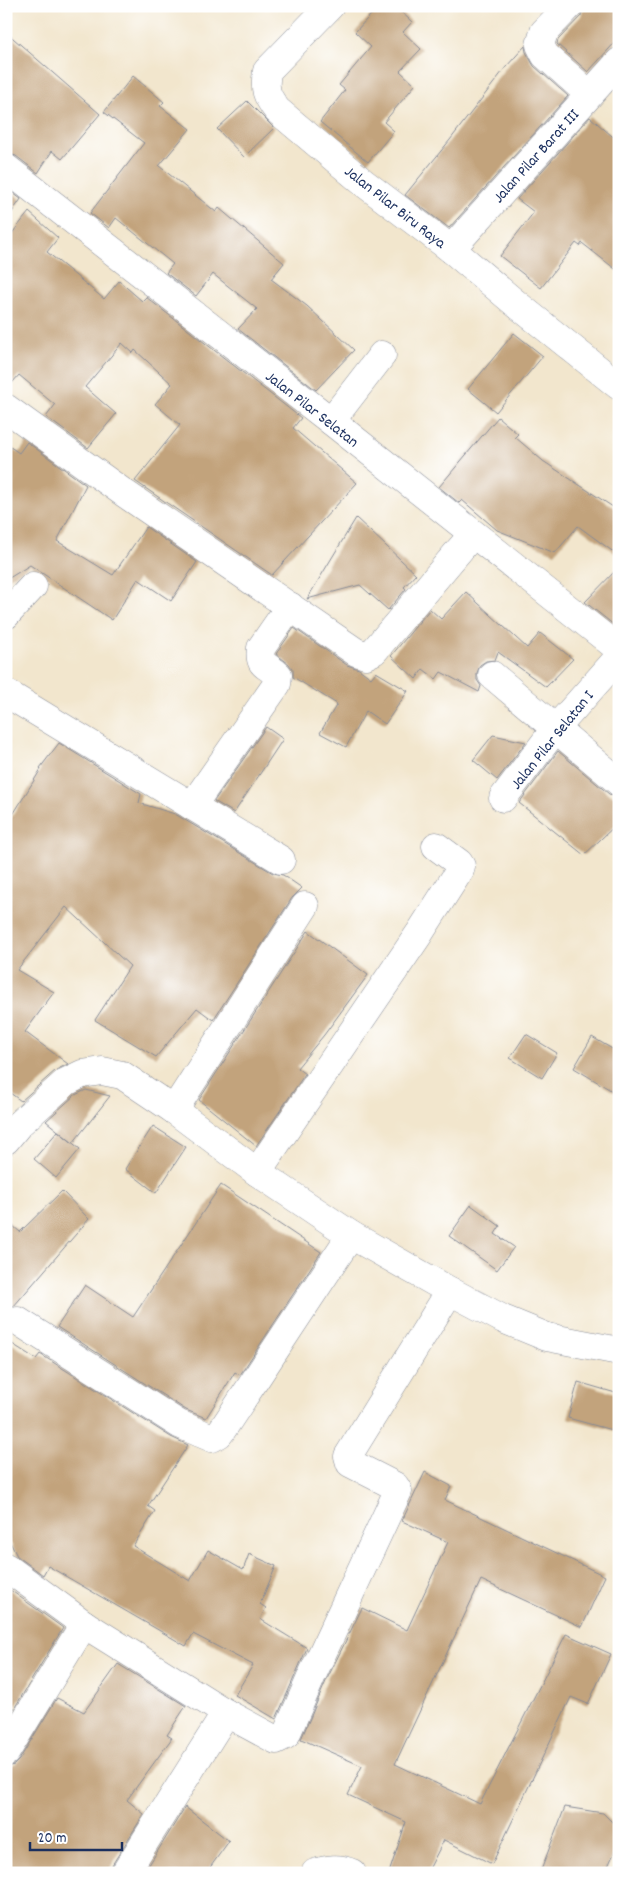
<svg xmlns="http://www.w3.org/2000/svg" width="625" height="1879" font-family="Dekko,sans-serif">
	<rect width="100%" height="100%" fill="#fff"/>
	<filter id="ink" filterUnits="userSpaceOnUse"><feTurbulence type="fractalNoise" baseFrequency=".02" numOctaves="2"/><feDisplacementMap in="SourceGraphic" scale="10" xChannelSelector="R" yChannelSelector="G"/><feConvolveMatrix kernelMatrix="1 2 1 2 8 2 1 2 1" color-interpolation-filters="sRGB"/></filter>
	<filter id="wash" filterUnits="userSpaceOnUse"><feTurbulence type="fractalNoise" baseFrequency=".0096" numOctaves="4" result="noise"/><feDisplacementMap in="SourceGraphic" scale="20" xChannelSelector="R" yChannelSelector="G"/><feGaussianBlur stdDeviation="1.12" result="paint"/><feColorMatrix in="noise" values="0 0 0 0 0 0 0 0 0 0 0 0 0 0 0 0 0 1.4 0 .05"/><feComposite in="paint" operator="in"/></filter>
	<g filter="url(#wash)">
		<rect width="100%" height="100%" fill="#f2e6cd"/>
		<g id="blocks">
			<!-- building -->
			<g fill="#c2a37b">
				<path d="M379 6H395L412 22 403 32 421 49 400 71 415 85 384 122 394 131 368 162 320 122 345 90 339 85 371 47 355 32Z"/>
				<path d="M584 6H619V38L588 72 557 44 558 40 581 16Z"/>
				<path d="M6 32 100 114 62 159 52 151 38 173 16 156 6 153Z"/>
				<path d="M525 46 526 52 534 66 568 96 449 228 405 195 450 140 506 67Z"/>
				<path d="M133 76 164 102 160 106 190 129 159 166 216 212 219 208 284 263 271 279 307 306 354 350 316 390 238 329 257 309 213 274 196 296 166 273 173 264 116 218 109 228 90 213 144 143 104 112Z"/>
				<path d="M247 101 274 128 244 157 217 129Z"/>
				<path d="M590 117 619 142V272L582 243 580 246 576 243 541 288 500 256 534 212 517 199Z"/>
				<path d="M6 188 21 199 6 221Z"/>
				<path d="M29 212 58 238 47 252 104 299 119 281 142 301 146 297 301 418 293 428 357 483 272 575 135 481 180 425 155 404 172 384 135 350 133 353 122 343 85 387 116 414 88 448 46 417 55 405 19 375 6 390V241Z"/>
				<path d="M514 333 543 356 496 412 468 389Z"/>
				<path d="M498 417 518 434 515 437 543 461 619 511V556L578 526 555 553 497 530 462 500 459 503 439 487Z"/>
				<path d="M27 442 86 485 57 541 113 575 146 527 197 562 171 601 138 579 112 620 30 565 6 580V444L19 453Z"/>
				<path d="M356 518 416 574 404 587 406 589 388 610 360 585 307 599Z"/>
				<path d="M619 567V629L585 602Z"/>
				<path d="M466 592 527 648 540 633 573 659 546 687 498 652 495 660 486 661 480 665 477 673V680L481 686 479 692 441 672 436 679 423 669 416 679 391 656 430 609 441 619Z"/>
				<path d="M294 628 347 665 359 669 371 678 376 672 408 691 385 724 366 711 346 747 320 733 337 704 293 677V670L289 664 276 654Z"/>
				<path d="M266 727 283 739 234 813 214 801Z"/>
				<path d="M493 735 526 742 497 780 473 760Z"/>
				<path d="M59 743 141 794 139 803 175 814 273 873 283 875 302 888 292 898 213 1020 197 1008 156 1057 95 1020 130 966 66 907 17 970 54 992 25 1032 68 1064 56 1070 21 1101 6 1090V826L41 769 40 768Z"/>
				<path d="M558 751 609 794 619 797V822L584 855 519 803Z"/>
				<path d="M308 931 368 975 324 1035 297 1068 305 1074 256 1146 199 1100Z"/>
				<path d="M526 1034 557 1053 542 1078 510 1058Z"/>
				<path d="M592 1037 619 1053V1095L574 1068Z"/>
				<path d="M86 1090 110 1096 73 1143 46 1121 75 1095Z"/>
				<path d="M153 1126 186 1147 156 1193 125 1169Z"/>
				<path d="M58 1131 80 1149 56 1178 34 1159Z"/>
				<path d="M221 1185 321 1252 240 1375 235 1372 206 1418 186 1410 57 1327 85 1285 133 1317Z"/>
				<path d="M62 1191 89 1219 13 1307 6 1311V1220L20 1232Z"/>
				<path d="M471 1205 500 1226 495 1234 514 1247 497 1270 449 1236Z"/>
				<path d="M6 1340 36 1359 40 1354 171 1437 188 1445 148 1506 155 1511 133 1546 190 1581 208 1550 243 1570 249 1554 276 1566 260 1604 266 1608 260 1619 307 1648 276 1719 235 1695 253 1665 193 1634 186 1646 48 1566 43 1575 17 1556 6 1534Z"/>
				<path d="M578 1382 619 1394V1432L568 1418Z"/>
				<path d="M425 1472 451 1486 445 1500 605 1576 582 1627 481 1580 395 1764 480 1804 566 1634 611 1654 588 1704 571 1697 492 1864 444 1840 427 1873H389L406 1822 348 1795 362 1766 301 1739 327 1679 362 1608 407 1630 448 1542 402 1521Z"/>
				<path d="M6 1587 63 1628 6 1722Z"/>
				<path d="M118 1664 186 1706 167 1735 172 1738 127 1800 144 1814 112 1865 109 1873H6V1768L14 1765 19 1760 57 1698 84 1712Z"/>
				<path d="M185 1807 229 1841 206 1873H144Z"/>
				<path d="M565 1807 603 1813 619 1829V1842L605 1873H540Z"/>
			</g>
		</g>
	</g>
	<g filter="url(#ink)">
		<use href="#blocks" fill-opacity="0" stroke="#868a96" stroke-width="1"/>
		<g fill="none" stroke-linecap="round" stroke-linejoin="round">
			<defs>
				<g id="minor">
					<path d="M330 6 267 71C264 90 266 95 277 110L364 183 451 249 514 302 619 386"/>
					<path d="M569 6 544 32 540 45 545 55 589 94"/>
					<path d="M6 168 331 421 619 649"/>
					<path d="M451 249 619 62"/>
					<path d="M6 408 124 493 356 652 366 655 374 651 473 534"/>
					<path d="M331 421 382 355"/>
					<path d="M6 615 33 586"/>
					<path d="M492 675 619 782"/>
					<path d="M6 693 281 860"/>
					<path d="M503 798 556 728 619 657"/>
					<path d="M192 806 277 684 278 675C268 664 258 668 261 648L290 606"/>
					<path d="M174 1110 305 906"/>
					<path d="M6 1140 19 1124 66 1082 82 1074 102 1071 122 1075 174 1110 257 1172 351 1235 450 1291 503 1319 547 1337 619 1351"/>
					<path d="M257 1172 419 934 460 870 461 866 459 863 436 846"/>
					<path d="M18 1321 179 1424 212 1438 219 1434 222 1430 351 1235"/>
					<path d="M6 1567 84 1624 226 1713 125 1873"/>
					<path d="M226 1713 276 1740 286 1735 313 1673 398 1491 395 1486 350 1463 348 1456 450 1291"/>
					<path d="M6 1752 84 1624"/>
					<path d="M315 1873C328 1869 339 1867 352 1873"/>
				</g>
			</defs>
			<!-- minor casing -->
			<use href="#minor" stroke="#868a96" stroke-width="29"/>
			<!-- minor -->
			<use href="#minor" stroke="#fff" stroke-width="28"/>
		</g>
	</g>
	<g text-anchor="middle" stroke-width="4.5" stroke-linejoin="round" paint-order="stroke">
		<!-- street labels -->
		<g font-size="16" fill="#1b2f5e" stroke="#fff">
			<text transform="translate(535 155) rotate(-48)" y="6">Jalan Pilar Barat III</text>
			<text transform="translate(396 206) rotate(38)" y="6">Jalan Pilar Biru Raya</text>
			<text transform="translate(313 408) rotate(38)" y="6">Jalan Pilar Selatan</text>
			<text transform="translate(551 739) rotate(-51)" y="6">Jalan Pilar Selatan I</text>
		</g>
	</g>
	<!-- margin -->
	<rect width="625" height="1879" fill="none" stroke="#fff" stroke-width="25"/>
	<!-- scale -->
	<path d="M30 1842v8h92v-8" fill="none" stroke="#1b2f5e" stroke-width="2.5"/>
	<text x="38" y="1842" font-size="15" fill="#1b2f5e" stroke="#ffffff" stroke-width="4" paint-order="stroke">20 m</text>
</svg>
